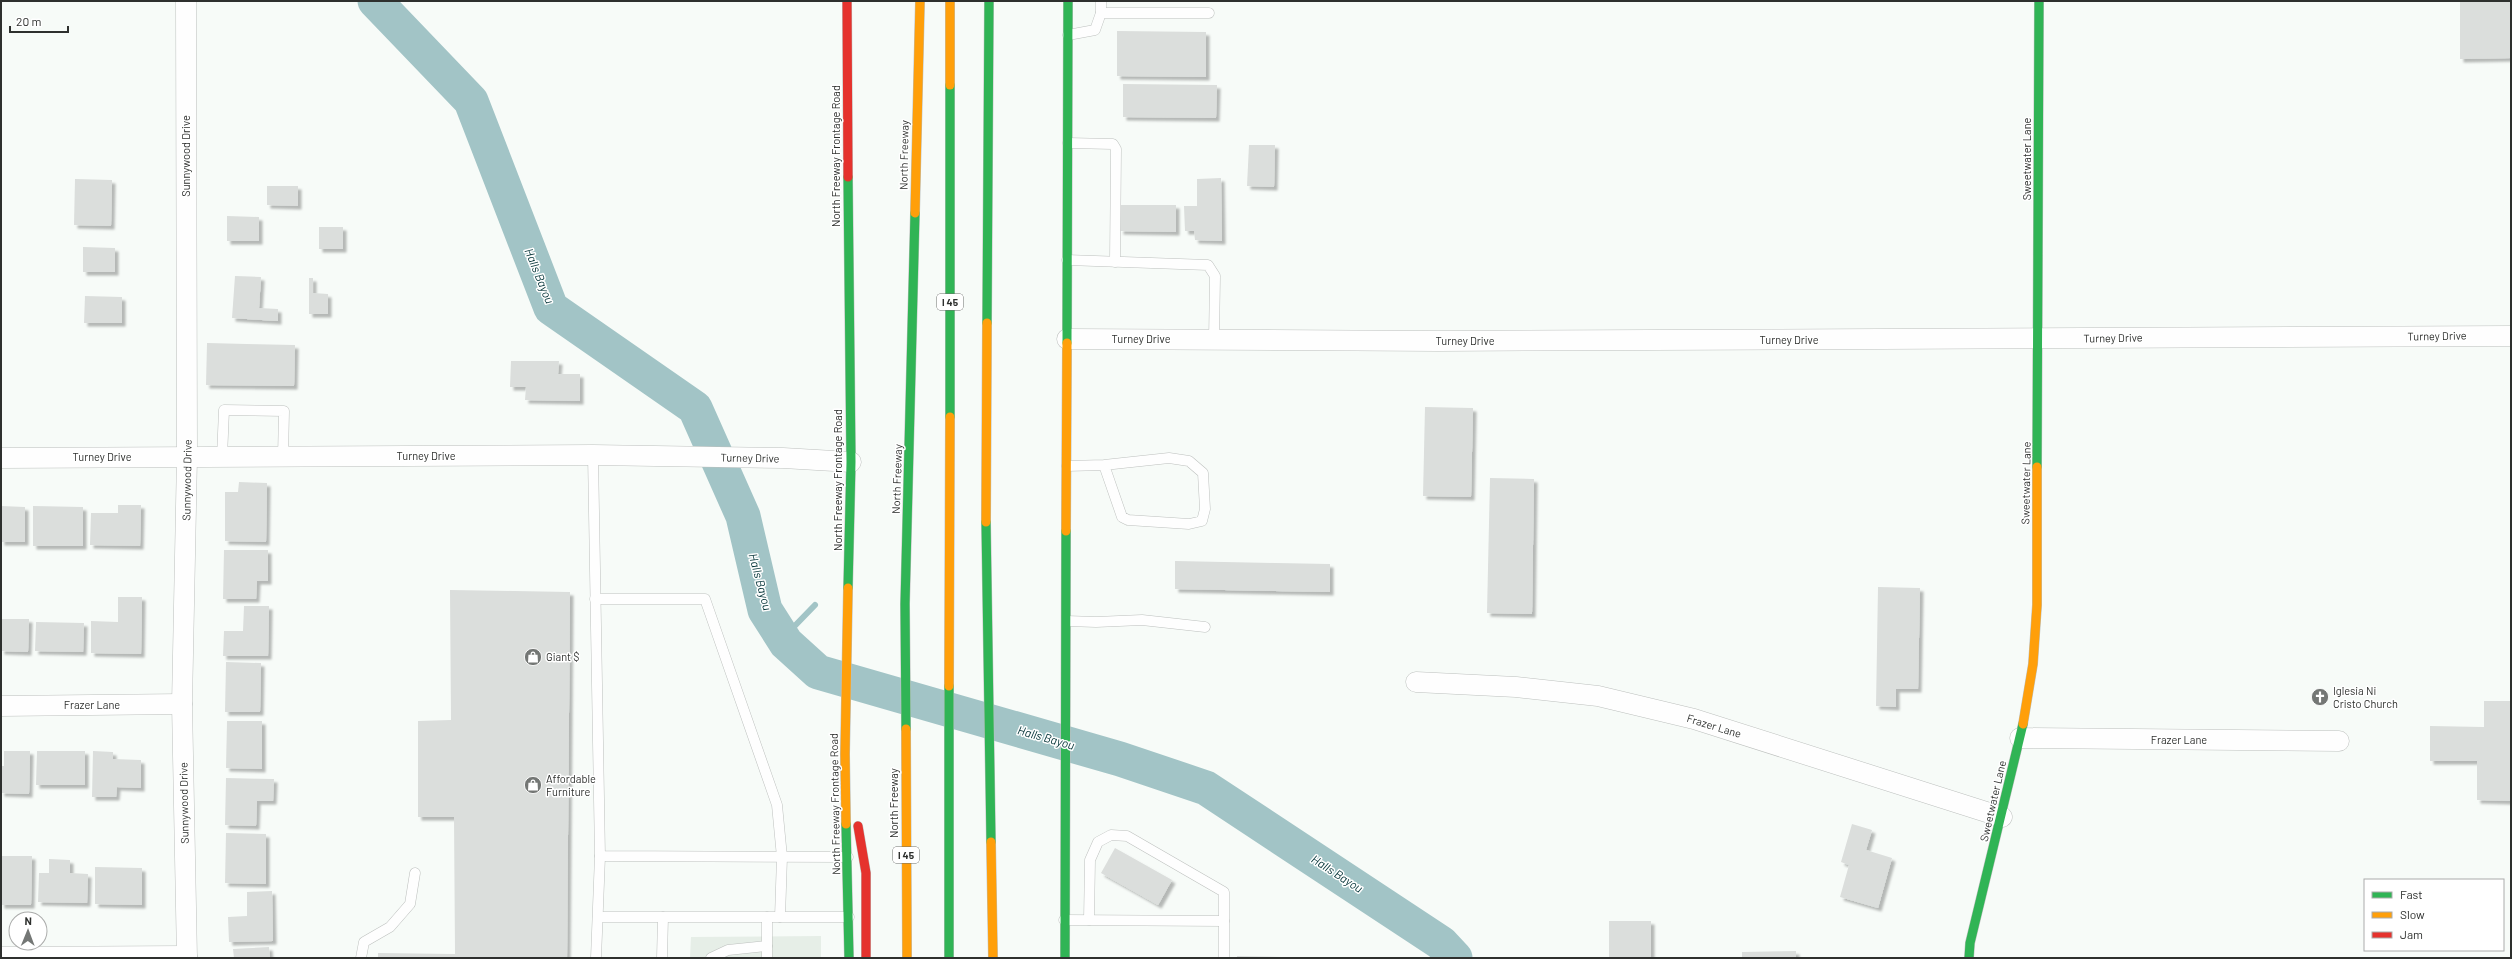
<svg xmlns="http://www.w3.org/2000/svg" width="2512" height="959" font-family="Barlow,sans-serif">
	<defs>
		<filter id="shadow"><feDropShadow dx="3.5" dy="3.5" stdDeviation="1" flood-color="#0004"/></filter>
	</defs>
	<rect width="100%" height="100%" fill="#f7fbf8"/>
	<!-- built -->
	<path fill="#e6eee7" d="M821 936V958H690L691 937Z"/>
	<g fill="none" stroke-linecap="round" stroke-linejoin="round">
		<!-- stream -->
		<path stroke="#a2c4c6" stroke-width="6" d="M783 638 815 605"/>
		<!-- river -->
		<path stroke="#a2c4c6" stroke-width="35" d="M375 1 471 101 551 308 695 408 743 516 765 610 786 643 818 672 1120 759 1206 788 1441 943 1455 958"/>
	</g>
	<!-- building -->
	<g fill="#dbdedc" filter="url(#shadow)">
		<path d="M2460 1H2511V58L2460 59Z"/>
		<path d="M1117 31 1206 32V77L1117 76Z"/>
		<path d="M1123 84 1217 85 1216 118 1123 117Z"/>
		<path d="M1249 145H1275L1274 187 1247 186Z"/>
		<path d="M1221 178 1222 241 1195 240 1194 231H1185L1184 206H1197V179Z"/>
		<path d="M75 179 112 180 111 226 74 225Z"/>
		<path d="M267 186H298V206L267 205Z"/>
		<path d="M1121 205H1176V232L1120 231Z"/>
		<path d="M227 216 259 217V241H227Z"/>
		<rect x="319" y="227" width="24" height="22"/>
		<path d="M83 247 115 248V272H83Z"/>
		<path d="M235 276 261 277 259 308 278 309V321L232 318Z"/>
		<path d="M309 278H313V293L328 294V314H309Z"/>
		<path d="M85 296 122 297V323H84Z"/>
		<path d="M207 343 295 345 294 386 206 385Z"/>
		<path d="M511 361H559L558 374H580V401L525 400 526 387H510Z"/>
		<path d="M1425 407 1473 408 1471 497 1423 496Z"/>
		<path d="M1490 478 1534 479 1532 614 1487 613Z"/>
		<path d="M239 482 267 483 266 542 225 541V492H238Z"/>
		<path d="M118 505H141L140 546 90 545 91 513H118Z"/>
		<path d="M1 506 25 507V542H1Z"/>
		<path d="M33 506 83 507V546H33Z"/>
		<path d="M224 550H268V581H257L256 599H223Z"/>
		<path d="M1175 561 1330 564V592L1175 589Z"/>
		<path d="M1878 587 1920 588 1918 689H1896V707L1876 706Z"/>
		<path d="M450 590 570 592 567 958H378V953L455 954 454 817H418V721L451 720Z"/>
		<path d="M118 597H142L141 654 91 653V621L118 622Z"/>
		<path d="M244 606H269L268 656H223L224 631H243Z"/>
		<path d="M1 619H29L28 652 1 651Z"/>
		<path d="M36 622 84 623 83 652 35 651Z"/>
		<path d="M226 662 261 663 260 712H225Z"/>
		<path d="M2484 701H2511V801L2477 800V761H2430V726L2484 727Z"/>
		<path d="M227 721H262V769L226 768Z"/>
		<path d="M4 751H30L29 794 1 793V766H4Z"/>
		<path d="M37 751H85V785H36Z"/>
		<path d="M93 751 113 752V759L141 760V788L117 787 116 797H92Z"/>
		<path d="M226 778 274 779 273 801H257L256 826 225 825Z"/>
		<path d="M1852 824 1872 830 1866 850 1892 858 1878 908 1840 897 1849 865 1841 862Z"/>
		<path d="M226 833 266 834V884L225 883Z"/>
		<path d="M1115 848 1172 880 1158 905 1101 873Z"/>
		<path d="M1 856H32L31 905H1Z"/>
		<path d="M49 859 70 860V873L88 874 87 903 38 902 39 873H49Z"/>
		<path d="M95 867 142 868V905L95 904Z"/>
		<path d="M272 891 273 941 229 942 228 917 247 916V892Z"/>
		<rect x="1609" y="921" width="42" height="37"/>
		<path d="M269 947 270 958H234L233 949Z"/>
		<path d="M1796 951V958H1742V952Z"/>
		<path d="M1237 956 1282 957V958H1237Z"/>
	</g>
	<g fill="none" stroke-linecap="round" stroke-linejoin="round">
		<defs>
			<g id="lane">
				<path d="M1101 13H1209"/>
				<path d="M1068 35 1095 30 1101 13V1"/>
				<path d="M1068 143 1113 144 1116 149 1115 262"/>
				<path d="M1067 260 1208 265 1215 276 1214 340"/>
				<path d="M593 455 600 856 848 857"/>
				<path d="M222 457 224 410 284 411 283 457"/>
				<path d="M1067 466 1104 465 1169 458 1189 461 1203 473 1205 509 1202 521 1189 524 1128 520 1122 517 1104 465"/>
				<path d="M595 599H705L777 805 782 857 780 917"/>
				<path d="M1067 621 1096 622 1142 620 1205 627"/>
				<path d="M598 917H663"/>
				<path d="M767 917V958"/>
				<path d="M1064 920 1224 921"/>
				<path d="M1089 920 1090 860 1098 842 1111 835 1127 836 1224 892V958"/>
				<path d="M361 958 364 942 390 927 410 904 415 873"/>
				<path d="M596 958 600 856"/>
				<path d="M662 958 663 917H849"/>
				<path d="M711 958 728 950 767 946"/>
			</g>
			<g id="street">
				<path d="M186 1 187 457 182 704 187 958"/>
				<path d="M1067 339 1438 341 2511 336"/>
				<path d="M1 458 593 455 783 458 851 462"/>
				<path d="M1416 682 1516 687 1598 696 1694 719 2002 817"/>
				<path d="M1 706 182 704"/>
				<path d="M2020 738 2339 741"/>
				<path d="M1 957 187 956"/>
			</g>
			<g id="fast">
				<path d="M848 177 851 462 848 588"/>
				<path d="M987 323 989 1"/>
				<path d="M1067 343 1068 1"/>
				<path d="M950 417V85"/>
				<path d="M2037 467 2039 1"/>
				<path d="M986 522 991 842"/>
				<path d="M906 729 905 604 915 213"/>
				<path d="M846 824 849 958"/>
				<path d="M949 958V686"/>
				<path d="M1065 958 1066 531"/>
				<path d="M1969 958 1970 943 2023 724"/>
			</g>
			<g id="slow">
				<path d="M950 85V1"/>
				<path d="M915 213 920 1"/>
				<path d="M986 522 987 323"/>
				<path d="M1066 531 1067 343"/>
				<path d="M949 686 950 417"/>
				<path d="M2023 724 2033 664 2037 605V467"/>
				<path d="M906 729 907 958"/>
				<path d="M846 824 845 754 848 588"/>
				<path d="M991 842 993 958"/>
			</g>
			<g id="jam">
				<path d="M847 1 848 177"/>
				<path d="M858 826 866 873V958"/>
			</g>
		</defs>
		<!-- lane casing -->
		<use href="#lane" stroke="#bdc0be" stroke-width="11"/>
		<!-- street casing -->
		<use href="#street" stroke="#bdc0be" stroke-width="21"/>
		<!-- fast casing -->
		<use href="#fast" stroke="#bdc0be" stroke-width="10"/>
		<!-- slow casing -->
		<use href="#slow" stroke="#bdc0be" stroke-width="10"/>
		<!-- jam casing -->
		<use href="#jam" stroke="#bdc0be" stroke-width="10"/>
		<!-- lane -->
		<use href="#lane" stroke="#fefefe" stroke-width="10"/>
		<!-- street -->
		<use href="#street" stroke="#fefefe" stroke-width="20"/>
		<!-- fast -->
		<use href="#fast" stroke="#30b455" stroke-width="9"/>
		<!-- slow -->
		<use href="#slow" stroke="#ff9f0a" stroke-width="9"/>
		<!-- jam -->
		<use href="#jam" stroke="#e5322d" stroke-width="9"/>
	</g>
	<!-- icons -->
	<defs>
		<symbol id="shop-disc" viewBox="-11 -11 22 22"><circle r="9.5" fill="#747775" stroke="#fff"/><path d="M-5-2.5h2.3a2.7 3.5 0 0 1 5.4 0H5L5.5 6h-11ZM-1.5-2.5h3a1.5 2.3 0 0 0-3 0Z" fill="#fff"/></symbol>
		<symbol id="church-disc" viewBox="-11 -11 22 22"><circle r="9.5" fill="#747775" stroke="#fff"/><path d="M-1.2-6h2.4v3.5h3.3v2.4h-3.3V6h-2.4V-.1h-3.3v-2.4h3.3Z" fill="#fff"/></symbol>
	</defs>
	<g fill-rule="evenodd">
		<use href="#shop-disc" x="523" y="647" width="20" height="20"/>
		<use href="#church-disc" x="2310" y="687" width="20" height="20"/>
		<use href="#shop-disc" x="523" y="775" width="20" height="20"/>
	</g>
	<g text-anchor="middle" stroke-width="3" stroke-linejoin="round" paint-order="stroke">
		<!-- shield labels -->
		<g fill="#fff" stroke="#6d6e6d" stroke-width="1">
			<rect x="937" y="294" width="26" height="16" rx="3"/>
			<rect x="893" y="847" width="26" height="16" rx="3"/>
		</g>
		<g font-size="10" font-weight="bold" fill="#2e302e">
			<text x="950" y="306">I 45</text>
			<text x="906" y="859">I 45</text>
		</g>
		<!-- street labels -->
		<g font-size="11" fill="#2e302e" stroke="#fff">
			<text transform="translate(904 155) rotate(-89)" y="4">North Freeway</text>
			<text transform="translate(186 156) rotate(-90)" y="4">Sunnywood Drive</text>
			<text transform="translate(836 156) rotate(-90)" y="4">North Freeway Frontage Road</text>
			<text transform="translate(2027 159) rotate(-90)" y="4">Sweetwater Lane</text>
			<text transform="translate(2437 336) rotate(-1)" y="4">Turney Drive</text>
			<text transform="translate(2113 338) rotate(-1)" y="4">Turney Drive</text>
			<text x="1141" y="343">Turney Drive</text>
			<text x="1789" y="344">Turney Drive</text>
			<text x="1465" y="345">Turney Drive</text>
			<text x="426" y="460">Turney Drive</text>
			<text x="102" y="461">Turney Drive</text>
			<text transform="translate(750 458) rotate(1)" y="4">Turney Drive</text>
			<text transform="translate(897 479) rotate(-88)" y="4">North Freeway</text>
			<text transform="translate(187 480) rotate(-89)" y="4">Sunnywood Drive</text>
			<text transform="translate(838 480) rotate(-90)" y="4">North Freeway Frontage Road</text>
			<text transform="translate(2026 483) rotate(-89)" y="4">Sweetwater Lane</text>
			<text x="92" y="709">Frazer Lane</text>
			<text transform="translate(1714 726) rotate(17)" y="4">Frazer Lane</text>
			<text x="2179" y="744">Frazer Lane</text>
			<text transform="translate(1993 801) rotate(-77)" y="4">Sweetwater Lane</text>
			<text transform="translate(184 803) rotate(-91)" y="4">Sunnywood Drive</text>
			<text transform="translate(894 803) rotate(-90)" y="4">North Freeway</text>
			<text transform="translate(835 804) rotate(-91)" y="4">North Freeway Frontage Road</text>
		</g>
		<!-- poi labels -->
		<g font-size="11" fill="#2e302e" stroke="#fff" text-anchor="start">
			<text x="546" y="661">Giant $</text>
			<text x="2333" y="695">Iglesia Ni<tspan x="2333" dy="13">Cristo Church</tspan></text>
			<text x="546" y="783">Affordable<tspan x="546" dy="13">Furniture</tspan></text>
		</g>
		<!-- water labels -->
		<g font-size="12" font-style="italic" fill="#023236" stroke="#fff">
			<text transform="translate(539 276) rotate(68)" y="4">Halls Bayou</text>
			<text transform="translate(760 582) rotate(75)" y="4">Halls Bayou</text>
			<text transform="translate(1046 738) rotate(16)" y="4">Halls Bayou</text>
			<text transform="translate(1337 874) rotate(33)" y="4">Halls Bayou</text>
		</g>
	</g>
	<!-- border -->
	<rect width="2512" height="959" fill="none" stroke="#2e302e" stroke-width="4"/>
	<!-- legend -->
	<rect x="2364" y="879" width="140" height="72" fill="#ffffff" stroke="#abacab"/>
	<rect x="2372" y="892" width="20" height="6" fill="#30b455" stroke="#abacab"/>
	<text x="2400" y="899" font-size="12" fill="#2e302e">Fast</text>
	<rect x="2372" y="912" width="20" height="6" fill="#ff9f0a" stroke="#abacab"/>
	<text x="2400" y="919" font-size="12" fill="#2e302e">Slow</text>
	<rect x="2372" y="932" width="20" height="6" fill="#e5322d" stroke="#abacab"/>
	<text x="2400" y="939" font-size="12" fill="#2e302e">Jam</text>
	<!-- north arrow -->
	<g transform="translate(28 931) rotate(1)"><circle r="19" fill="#ffffff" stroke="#abacab"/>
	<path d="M0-3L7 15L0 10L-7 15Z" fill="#747775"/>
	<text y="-6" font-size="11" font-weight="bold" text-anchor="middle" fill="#2e302e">N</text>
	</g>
	<!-- scale -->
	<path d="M10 26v6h58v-6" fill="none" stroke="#2e302e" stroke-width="2"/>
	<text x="16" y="26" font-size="12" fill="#2e302e" stroke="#ffffff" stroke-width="3" paint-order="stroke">20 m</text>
</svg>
